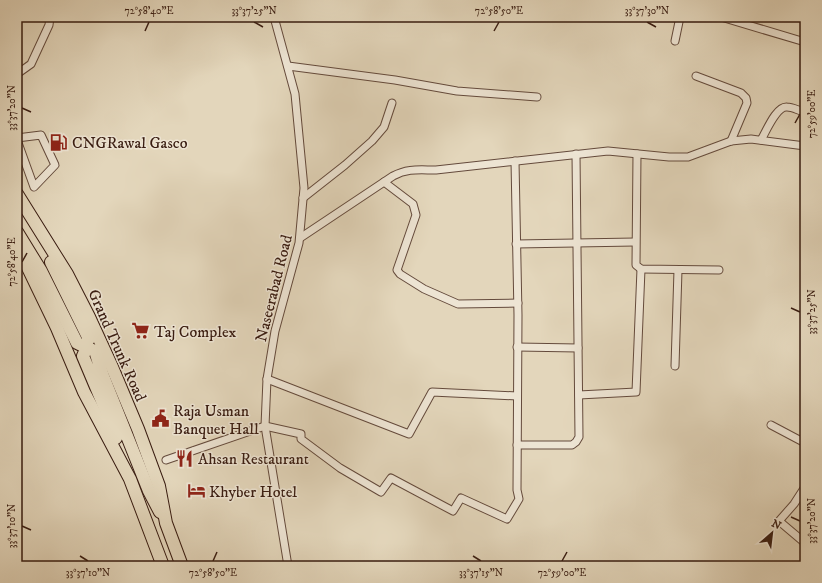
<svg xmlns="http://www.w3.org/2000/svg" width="822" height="583" font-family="'IM FELL DW Pica',serif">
	<rect width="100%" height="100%" fill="#e3d6bb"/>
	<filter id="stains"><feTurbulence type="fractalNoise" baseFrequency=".005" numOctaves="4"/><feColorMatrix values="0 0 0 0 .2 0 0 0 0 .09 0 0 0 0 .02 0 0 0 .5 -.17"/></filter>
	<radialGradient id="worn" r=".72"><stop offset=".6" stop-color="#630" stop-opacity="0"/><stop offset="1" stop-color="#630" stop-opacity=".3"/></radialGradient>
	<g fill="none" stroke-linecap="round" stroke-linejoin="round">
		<defs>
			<g id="street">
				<path d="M274 17 295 94 304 188 299 243 275 331 267 379 265 426 288 566"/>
				<path d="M721 17 805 42"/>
				<path d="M675 41 680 17"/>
				<path d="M288 66 395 80 457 91 537 97"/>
				<path d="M17 74 31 64 49 25 50 17"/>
				<path d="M696 76 741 93 746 98 747 103 731 141"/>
				<path d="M17 138 41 135 55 165 34 187 17 140"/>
				<path d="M761 140C766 132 776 106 787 107 793 107 799 111 805 112"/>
				<path d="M637 154 636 265 641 269 719 270"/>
				<path d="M384 182 413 204 416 215 397 270 400 274 424 289 458 304 518 303"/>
				<path d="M303 198 345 165 372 141 384 127 392 103"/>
				<path d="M300 238 393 176C408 168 419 170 436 170L608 151 669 157H688L731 141 751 139 805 146"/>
				<path d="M516 244 635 242"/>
				<path d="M517 347 578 348"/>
				<path d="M675 366 678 270"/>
				<path d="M267 379 409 434 432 392 517 396"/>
				<path d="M579 395 636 392 641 269"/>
				<path d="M771 425 805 443"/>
				<path d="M517 445H572L576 442 579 437 576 154"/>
				<path d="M166 460 265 426 301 434V439L340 468 381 492 391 478 453 511 461 498 507 519 519 499 517 490 518 315 515 161"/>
				<path d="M805 487 794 504 779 521 805 543"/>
			</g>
			<g id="highway">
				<path d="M17 194 67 274 89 317 112 367 138 429 159 486 166 523 182 566"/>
				<path d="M17 232 41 271 77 343 81 345 86 344 89 339 51 262"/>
				<path d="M17 245 57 328 84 392 130 479 163 566"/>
				<path d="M116 438 107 413 83 356C85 350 89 348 95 351L103 376 149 491 160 512"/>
			</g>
		</defs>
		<!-- street casing -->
		<use href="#street" stroke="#644a3c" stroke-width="9"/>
		<!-- highway casing -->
		<use href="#highway" stroke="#391c11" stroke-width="14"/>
		<!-- street -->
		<use href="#street" stroke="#ede4d3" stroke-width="7"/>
		<!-- highway -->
		<use href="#highway" stroke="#e3d6bb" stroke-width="12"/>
	</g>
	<!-- ticks -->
	<path fill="none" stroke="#391c11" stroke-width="1.5" d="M254 22 263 27M647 22 656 27M145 31 149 22M494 31 499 22M22 108 31 112M795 123 800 114M22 262 27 253M791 308 800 312M791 517 800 521M22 526 31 530M80 556 88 561M473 556 481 561M213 561 217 552M562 561 567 552"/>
	<!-- icons -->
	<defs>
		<symbol id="fuel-bare" viewBox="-9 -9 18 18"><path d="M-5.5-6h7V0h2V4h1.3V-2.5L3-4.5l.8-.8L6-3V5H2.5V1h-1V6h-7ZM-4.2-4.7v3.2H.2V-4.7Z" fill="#8f2418" stroke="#ede4d3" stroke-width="2.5" paint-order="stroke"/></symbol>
		<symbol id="supermarket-bare" viewBox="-9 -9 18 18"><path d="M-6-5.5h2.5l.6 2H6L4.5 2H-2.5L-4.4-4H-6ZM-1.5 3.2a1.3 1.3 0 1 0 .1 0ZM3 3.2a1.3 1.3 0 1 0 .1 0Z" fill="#8f2418" stroke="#ede4d3" stroke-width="2.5" paint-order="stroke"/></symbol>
		<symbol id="civic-bare" viewBox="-9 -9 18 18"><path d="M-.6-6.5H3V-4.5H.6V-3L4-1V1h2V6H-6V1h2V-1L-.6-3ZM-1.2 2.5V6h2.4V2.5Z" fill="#8f2418" stroke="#ede4d3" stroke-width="2.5" paint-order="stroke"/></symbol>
		<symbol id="restaurant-bare" viewBox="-9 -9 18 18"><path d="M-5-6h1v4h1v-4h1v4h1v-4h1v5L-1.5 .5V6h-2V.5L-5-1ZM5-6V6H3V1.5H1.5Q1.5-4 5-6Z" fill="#8f2418" stroke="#ede4d3" stroke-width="2.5" paint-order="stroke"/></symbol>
		<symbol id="hotel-bare" viewBox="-9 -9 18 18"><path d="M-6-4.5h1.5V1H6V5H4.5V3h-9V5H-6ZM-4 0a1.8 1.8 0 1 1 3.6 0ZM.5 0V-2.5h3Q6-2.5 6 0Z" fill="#8f2418" stroke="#ede4d3" stroke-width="2.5" paint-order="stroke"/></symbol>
	</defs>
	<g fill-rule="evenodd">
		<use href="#fuel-bare" x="46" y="130" width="25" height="25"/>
		<use href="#supermarket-bare" x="128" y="318" width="25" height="25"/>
		<use href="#civic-bare" x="148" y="406" width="25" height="25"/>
		<use href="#restaurant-bare" x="172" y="446" width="25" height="25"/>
		<use href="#hotel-bare" x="184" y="478" width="25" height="25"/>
	</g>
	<g text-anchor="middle" stroke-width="3" stroke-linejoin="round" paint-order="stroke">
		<!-- poi labels -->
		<g font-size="16" fill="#391c11" stroke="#ede4d3" text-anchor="start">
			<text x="72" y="148">CNGRawal Gasco</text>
			<text x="154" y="337">Taj Complex</text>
			<text x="173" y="416">Raja Usman<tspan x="173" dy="18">Banquet Hall</tspan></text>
			<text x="198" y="464">Ahsan Restaurant</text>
			<text x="209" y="497">Khyber Hotel</text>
		</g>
		<!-- street labels -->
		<g font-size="16" fill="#391c11" stroke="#ede4d3">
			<text transform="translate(273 288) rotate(-76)" y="6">Naseerabad Road</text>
			<text transform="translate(118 345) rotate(66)" y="6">Grand Trunk Road</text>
		</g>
	</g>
	<!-- margin -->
	<rect width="822" height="583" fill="none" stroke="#e3d6bb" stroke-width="44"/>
	<!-- north arrow -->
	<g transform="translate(772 533) rotate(28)" stroke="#ede4d3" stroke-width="3" paint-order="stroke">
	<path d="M0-3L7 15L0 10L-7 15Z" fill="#391c11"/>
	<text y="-6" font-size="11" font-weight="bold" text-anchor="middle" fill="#391c11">N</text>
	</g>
	<rect x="22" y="22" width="778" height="539" fill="none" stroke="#391c11" stroke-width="1.5"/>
	<g font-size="10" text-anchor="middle" fill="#391c11">
		<text x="149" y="14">72°58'40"E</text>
		<text x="254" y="14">33°37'25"N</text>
		<text x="499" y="14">72°58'50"E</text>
		<text x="647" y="14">33°37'30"N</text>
		<text transform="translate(11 108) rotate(-90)" y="4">33°37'20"N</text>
		<text transform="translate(811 114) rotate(-90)" y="4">72°59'00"E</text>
		<text transform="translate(11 262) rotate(-90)" y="4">72°58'40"E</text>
		<text transform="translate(811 312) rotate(-90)" y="4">33°37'25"N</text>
		<text transform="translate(811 521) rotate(-90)" y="4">33°37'20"N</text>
		<text transform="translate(11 526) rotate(-90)" y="4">33°37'10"N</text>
		<text x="88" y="576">33°37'10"N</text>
		<text x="213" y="576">72°58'50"E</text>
		<text x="481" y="576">33°37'15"N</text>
		<text x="562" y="576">72°59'00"E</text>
	</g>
	<rect width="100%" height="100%" filter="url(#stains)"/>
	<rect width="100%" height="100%" fill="url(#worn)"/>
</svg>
